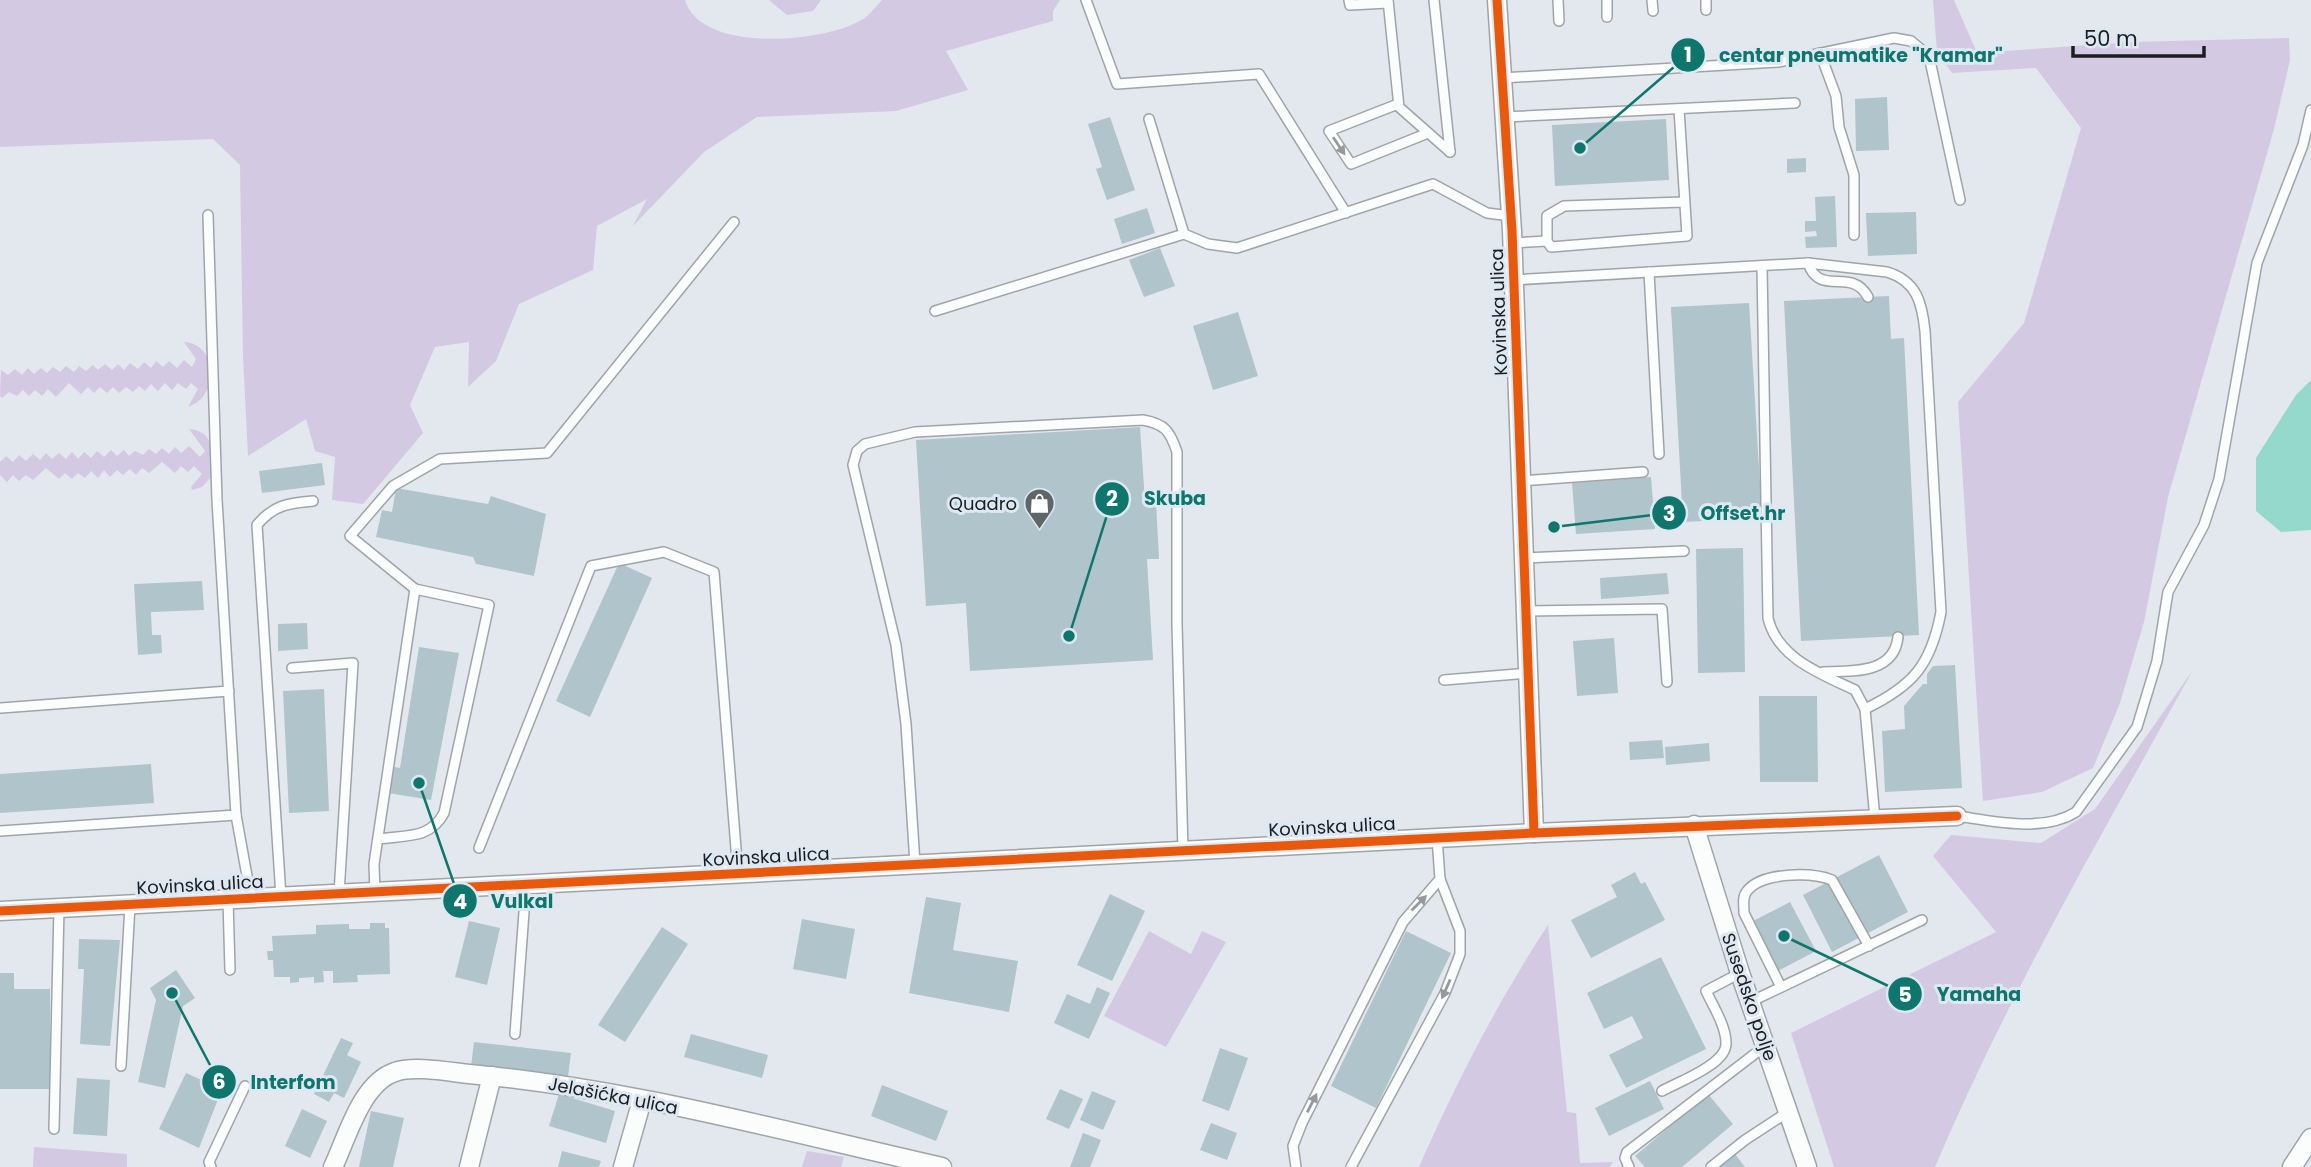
<svg xmlns="http://www.w3.org/2000/svg" width="2311" height="1167" font-family="Poppins,sans-serif">
	<rect width="100%" height="100%" fill="#e2e8ed"/>
	<!-- green -->
	<g fill="#d4c9e2">
		<path d="M0 0H685C700 54 826 43 863 19 870 15 876 6 882 0H1060L1053 11V21L946 51 968 90 896 111 757 117 704 152 633 226 647 199 597 226 593 270 519 304 496 361 468 387 469 342 435 347 410 405 423 433 363 504 332 500 335 457 315 451 306 419 248 456 243 356 240 165 213 139 0 147Z"/>
		<path d="M769 0H821L813 11 787 15Z"/>
		<path d="M1933 0H1954L1977 53 2132 42 2289 38 2290 60 2274 129 2168 497 2144 622 2120 703 2093 768 2042 792 1983 801 1958 402 2024 323 2081 128 2036 68 1952 73 1937 52Z"/>
		<path d="M184 342C217 343 221 396 188 407L198 389 191 383 186 389 178 383 172 390 165 383 158 391 151 384 145 391 139 386 133 392 126 387 119 393 113 387 107 393 100 387 94 393 88 387 81 394 69 383 56 397 48 389 42 396 35 390 29 396 23 390 17 396 9 392 2 398 0 396 1 370 8 375 15 369 22 375 28 368 34 374 41 368 47 373 53 367 60 372 66 366 74 372 79 366 86 371 93 365 98 370 105 364 112 370 118 364 124 370 130 363 138 369 144 362 151 368 156 361 163 367 169 361 177 368 184 360 192 367 196 359Z"/>
		<path d="M189 429C215 431 213 454 213 475L202 487 192 490 191 487 202 474 194 466 188 472 181 466 175 473 162 462 149 473 142 468 136 475 130 469 123 475 117 470 110 477 104 470 98 478 91 471 85 478 78 473 72 479 65 473 59 479 46 468 33 480 26 475 19 481 13 475 7 482 0 475V462L6 456 13 462 19 455 26 461 33 454 40 460 46 453 52 459 59 453 66 459 72 452 78 459 84 452 91 458 97 451 104 457 111 450 117 456 124 450 129 456 135 451 143 455 149 449 156 454 162 448 169 454 175 447 181 453 189 446 200 457 205 451Z"/>
		<path d="M2193 670C2102 834 2008 995 1935 1167H1834L1791 1033 1996 932 1933 856 1951 835 2041 843 2095 809Z"/>
		<path d="M1548 925 1567 1112 1576 1113 1580 1163 1613 1162 1610 1167H1419C1456 1083 1498 1001 1548 925Z"/>
		<path d="M1149 931 1191 954 1202 931 1226 942 1166 1047 1104 1016Z"/>
		<path d="M34 1147 127 1154V1167H33Z"/>
		<path d="M807 1151 844 1157 841 1167H802Z"/>
	</g>
	<!-- water -->
	<path fill="#94d9cb" d="M2311 380V530L2281 532 2256 511V458L2296 395Z"/>
	<!-- building -->
	<g fill="#afc5cb">
		<path d="M1887 97 1889 150 1856 151 1855 99Z"/>
		<path d="M1110 117 1135 190 1107 200 1096 169 1102 167 1088 124Z"/>
		<path d="M1666 119 1669 180 1555 186 1552 125Z"/>
		<path d="M1806 158V172L1787 173V159Z"/>
		<path d="M1835 196 1837 247 1806 248 1805 237 1817 236 1816 231 1805 232V221H1816L1815 197Z"/>
		<path d="M1147 208 1155 233 1122 244 1114 219Z"/>
		<path d="M1916 212 1917 254 1868 256 1866 213Z"/>
		<path d="M1160 248 1175 286 1144 297 1129 260Z"/>
		<path d="M1889 296 1891 339 1904 338 1919 635 1801 641 1784 301Z"/>
		<path d="M1749 303 1762 518 1683 522 1671 307Z"/>
		<path d="M1238 312 1258 376 1213 390 1193 326Z"/>
		<path d="M1140 427 1145 502H1156L1159 559H1147L1153 660 970 671 966 603 926 606 916 440Z"/>
		<path d="M322 463 325 485 262 493 259 471Z"/>
		<path d="M1651 477 1655 529 1576 534 1572 483Z"/>
		<path d="M396 488 488 504 491 496 546 514 534 576 476 564 473 557 376 537 382 510 392 512Z"/>
		<path d="M1743 548 1745 672 1698 673 1696 549Z"/>
		<path d="M619 563 652 578 590 717 556 701Z"/>
		<path d="M1667 573 1669 594 1601 599 1600 578Z"/>
		<path d="M202 581 204 610 151 612 152 635H161L162 653 138 655 134 584Z"/>
		<path d="M307 623 308 649 278 651V624Z"/>
		<path d="M1614 638 1618 693 1577 696 1573 641Z"/>
		<path d="M419 647 459 653 431 800 388 793 394 767 400 768Z"/>
		<path d="M1955 665 1962 788 1885 792 1882 731 1905 729 1904 706 1923 684H1927V674L1933 666Z"/>
		<path d="M324 689 329 811 289 813 283 691Z"/>
		<path d="M1759 696H1817L1818 782H1760Z"/>
		<path d="M1662 740 1664 758 1630 760 1629 742Z"/>
		<path d="M1709 743 1710 761 1666 765 1665 747Z"/>
		<path d="M151 764 154 803 0 813V774Z"/>
		<path d="M1879 855 1908 912 1832 952 1803 895Z"/>
		<path d="M1635 872 1641 884 1645 882 1665 920 1591 958 1571 920 1617 897 1611 885Z"/>
		<path d="M1110 894 1145 911 1112 981 1077 965Z"/>
		<path d="M926 897 961 903 953 950 1018 961 1009 1012 909 993Z"/>
		<path d="M1790 902 1816 951 1778 971 1753 921Z"/>
		<path d="M802 919 855 929 846 979 793 969Z"/>
		<path d="M469 921 500 928 487 985 455 977Z"/>
		<path d="M370 923H385V928H389L390 974 357 975 358 982 333 983V971H323L324 982 314 983V977L299 978V982L290 983V977H274L273 960H268L267 951H273L272 936 316 934V925L349 924V929H370Z"/>
		<path d="M662 927 688 944 625 1042 598 1025Z"/>
		<path d="M1406 931 1451 953 1376 1108 1331 1086Z"/>
		<path d="M79 939 120 940 110 1046 80 1044 84 969H78Z"/>
		<path d="M1661 957 1706 1049 1626 1088 1609 1055 1643 1038 1632 1016 1604 1029 1587 993Z"/>
		<path d="M176 970 195 998 183 1006 165 1088 138 1082 156 1000 150 988Z"/>
		<path d="M0 973H14V989H50V1089H0Z"/>
		<path d="M1097 987 1110 993 1089 1039 1054 1023 1067 994 1090 1004Z"/>
		<path d="M691 1034 768 1055 762 1078 684 1057Z"/>
		<path d="M341 1038 353 1043 347 1055 361 1062 344 1098 334 1093 329 1102 314 1094Z"/>
		<path d="M474 1042 571 1053 568 1077 471 1066Z"/>
		<path d="M1220 1048 1248 1058 1229 1111 1202 1101Z"/>
		<path d="M186 1073 222 1089 199 1148 159 1129Z"/>
		<path d="M77 1078 110 1080 107 1136 73 1134Z"/>
		<path d="M1650 1081 1664 1109 1609 1136 1595 1108Z"/>
		<path d="M882 1085 948 1111 936 1141 871 1116Z"/>
		<path d="M1060 1089 1083 1099 1069 1129 1046 1119Z"/>
		<path d="M1092 1091 1116 1101 1103 1130 1080 1120Z"/>
		<path d="M559 1094 615 1111 606 1143 549 1126Z"/>
		<path d="M1708 1094 1733 1124 1682 1167H1645L1635 1156Z"/>
		<path d="M302 1109 327 1121 310 1158 285 1146Z"/>
		<path d="M371 1111 404 1118 393 1167H359Z"/>
		<path d="M1211 1123 1237 1133 1227 1160 1200 1150Z"/>
		<path d="M1083 1133 1101 1140 1090 1167H1070Z"/>
		<path d="M562 1151 601 1161 599 1167H558Z"/>
		<path d="M1735 1154 1745 1167H1719Z"/>
	</g>
	<g fill="none" stroke-linecap="round" stroke-linejoin="round">
		<defs>
			<g id="lane">
				<path d="M1086 0 1117 84 1259 74 1346 213"/>
				<path d="M1349 0 1350 5 1388 3"/>
				<path d="M1388 0 1399 107 1450 152"/>
				<path d="M1434 0 1450 152"/>
				<path d="M1558 0 1559 21"/>
				<path d="M1607 0V17"/>
				<path d="M1652 0 1653 11"/>
				<path d="M1706 0V10"/>
				<path d="M1820 53 1836 96 1839 127 1854 175V235"/>
				<path d="M1502 78 1778 62 1894 38 1911 41 1929 56 1960 200"/>
				<path d="M1398 104 1329 131 1351 164 1428 133"/>
				<path d="M1679 109 1687 236 1551 247 1547 241V216L1564 206 1683 202"/>
				<path d="M1505 117 1795 103"/>
				<path d="M1149 119 1184 234 1208 244 1237 248 1433 184 1487 213 1511 216"/>
				<path d="M1512 243 1547 241"/>
				<path d="M1808 263C1820 298 1851 266 1868 297"/>
				<path d="M1762 266 1768 618C1777 658 1821 674 1855 690L1865 709 1875 819"/>
				<path d="M1649 272 1659 454"/>
				<path d="M1513 280 1808 263 1887 272C1917 281 1922 303 1925 331L1941 612C1931 665 1913 686 1865 709"/>
				<path d="M935 311 1184 234"/>
				<path d="M1521 481 1643 472"/>
				<path d="M1524 558 1684 551"/>
				<path d="M415 589 350 536 393 486 440 459 547 453 734 222"/>
				<path d="M1526 611 1662 609 1667 682"/>
				<path d="M292 668 353 663 339 894"/>
				<path d="M1823 672C1853 671 1894 674 1898 637"/>
				<path d="M1444 680 1528 673"/>
				<path d="M1 708 229 691"/>
				<path d="M236 815 251 898"/>
				<path d="M1957 816C1993 821 2043 833 2076 812L2137 727 2157 661 2168 592 2204 525 2219 479 2257 263 2303 145 2311 110"/>
				<path d="M0 831 236 815 217 500 208 215"/>
				<path d="M479 848 591 566 664 552 714 572 738 874"/>
				<path d="M915 864 906 724 896 645 853 465 857 451 865 444 915 432 1143 420C1165 424 1170 431 1177 452V624L1183 851"/>
				<path d="M375 894 374 864 415 589 489 605 444 813C430 839 407 835 379 839"/>
				<path d="M281 897 257 525C273 505 289 503 313 501"/>
				<path d="M228 900 230 970"/>
				<path d="M1781 987 1744 913C1744 905 1742 897 1747 891 1762 872 1811 872 1832 880L1869 946"/>
				<path d="M1750 1002 1922 920"/>
				<path d="M515 1034 526 885"/>
				<path d="M121 1066 130 905"/>
				<path d="M1662 1091C1678 1082 1727 1064 1726 1043 1726 1026 1713 1006 1706 991L1740 973"/>
				<path d="M54 1129 59 908"/>
				<path d="M211 1167 209 1162 245 1086"/>
				<path d="M1296 1167 1293 1146 1302 1123 1403 922 1440 879"/>
				<path d="M1351 1167 1445 993 1460 954V931L1440 879 1437 838"/>
				<path d="M1629 1167 1625 1158 1627 1152 1765 1046"/>
				<path d="M1711 1167 1745 1140 1788 1112"/>
			</g>
			<g id="street">
				<path d="M1497 0 1512 231 1534 833"/>
				<path d="M1694 825 1740 973 1807 1167"/>
				<path d="M0 911 1534 833 1957 816"/>
				<path d="M333 1167C347 1138 361 1083 395 1072 413 1065 450 1072 469 1074 629 1088 786 1132 942 1167"/>
				<path d="M469 1167 492 1076"/>
				<path d="M623 1167 642 1100"/>
				<path d="M2292 1167 2311 1138"/>
			</g>
		</defs>
		<!-- lane casing -->
		<use href="#lane" stroke="#a0a4a8" stroke-width="12"/>
		<!-- street casing -->
		<use href="#street" stroke="#a0a4a8" stroke-width="21"/>
		<!-- lane -->
		<use href="#lane" stroke="#fbfcfc" stroke-width="9"/>
		<!-- street -->
		<use href="#street" stroke="#fbfcfc" stroke-width="18"/>
		<defs>
			<g id="cycleway">
				<path d="M1497 0 1512 231 1534 833"/>
				<path d="M0 911 1534 833 1957 816"/>
			</g>
		</defs>
		<!-- cycleway casing -->
		<use href="#cycleway" stroke="#dde8f2" stroke-width="13"/>
		<!-- cycleway -->
		<use href="#cycleway" stroke="#e8590c" stroke-width="9"/>
	</g>
	<!-- one-way arrows -->
	<defs><path id="oneway-solid" d="M-6-.8H1V-3.2L6.5 0L1 3.2V.8H-6Z" transform="scale(1.75)"/></defs>
	<g fill="#969899">
		<use href="#oneway-solid" transform="translate(1339 146) rotate(56)"/>
		<use href="#oneway-solid" transform="translate(1419 903) rotate(-45)"/>
		<use href="#oneway-solid" transform="translate(1446 989) rotate(114)"/>
		<use href="#oneway-solid" transform="translate(1312 1103) rotate(-63)"/>
	</g>
	<!-- icons -->
	<defs>
		<symbol id="shop-pin" viewBox="-11 -11 22 30"><path d="M0 17L-7.5 6A9.5 9.5 0 1 1 7.5 6Z" fill="#606568" stroke="#dde8f2"/><path d="M-5-2.5h2.3a2.7 3.5 0 0 1 5.4 0H5L5.5 6h-11ZM-1.5-2.5h3a1.5 2.3 0 0 0-3 0Z" fill="#fff"/></symbol>
	</defs>
	<g fill-rule="evenodd">
		<use href="#shop-pin" x="1022" y="486" width="35" height="47"/>
	</g>
	<g text-anchor="middle" stroke-width="6" stroke-linejoin="round" paint-order="stroke">
		<!-- street labels -->
		<g font-size="18" fill="#1a1e21" stroke="#dde8f2">
			<text transform="translate(1499 312) rotate(-92)" y="6">Kovinska ulica</text>
			<text transform="translate(1332 827) rotate(-3)" y="6">Kovinska ulica</text>
			<text transform="translate(766 857) rotate(-3)" y="6">Kovinska ulica</text>
			<text transform="translate(200 885) rotate(-3)" y="6">Kovinska ulica</text>
			<text transform="translate(1749 997) rotate(71)" y="6">Susedsko polje</text>
			<text transform="translate(613 1096) rotate(11)" y="6">Jelašićka ulica</text>
		</g>
		<!-- poi labels -->
		<g font-size="18" fill="#1a1e21" stroke="#dde8f2" text-anchor="end">
			<text x="1017" y="510">Quadro</text>
		</g>
	</g>
	<!-- callouts -->
	<path fill="none" stroke="#0f766e" stroke-width="2.5" d="M1580 148L1688 55M1069 636L1112 499M1554 527L1669 513M419 783L460 901M1784 936L1905 994M172 993L219 1082"/>
	<g fill="#0f766e" stroke="#dde8f2" stroke-width="2.5">
		<circle cx="1580" cy="148" r="7"/>
		<circle cx="1069" cy="636" r="7"/>
		<circle cx="1554" cy="527" r="7"/>
		<circle cx="419" cy="783" r="7"/>
		<circle cx="1784" cy="936" r="7"/>
		<circle cx="172" cy="993" r="7"/>
		<circle cx="1688" cy="55" r="18"/>
		<circle cx="1112" cy="499" r="18"/>
		<circle cx="1669" cy="513" r="18"/>
		<circle cx="460" cy="901" r="18"/>
		<circle cx="1905" cy="994" r="18"/>
		<circle cx="219" cy="1082" r="18"/>
	</g>
	<g font-size="21" text-anchor="middle" font-weight="bold" fill="#fff">
		<text x="1688" y="62">1</text>
		<text x="1112" y="506">2</text>
		<text x="1669" y="521">3</text>
		<text x="460" y="909">4</text>
		<text x="1905" y="1002">5</text>
		<text x="219" y="1089">6</text>
	</g>
	<g font-size="19" text-anchor="middle" font-weight="bold" fill="#0f766e" stroke="#dde8f2" stroke-width="6" stroke-linejoin="round" paint-order="stroke">
		<text x="1861" y="62">centar pneumatike "Kramar"</text>
		<text x="1175" y="505">Skuba</text>
		<text x="1743" y="520">Offset.hr</text>
		<text x="522" y="908">Vulkal</text>
		<text x="1979" y="1001">Yamaha</text>
		<text x="293" y="1089">Interfom</text>
	</g>
	<!-- scale -->
	<path d="M2073 46v10h131v-10" fill="none" stroke="#1a1e21" stroke-width="3.5"/>
	<text x="2084" y="46" font-size="21" fill="#1a1e21" stroke="#dde8f2" stroke-width="5" paint-order="stroke">50 m</text>
</svg>
